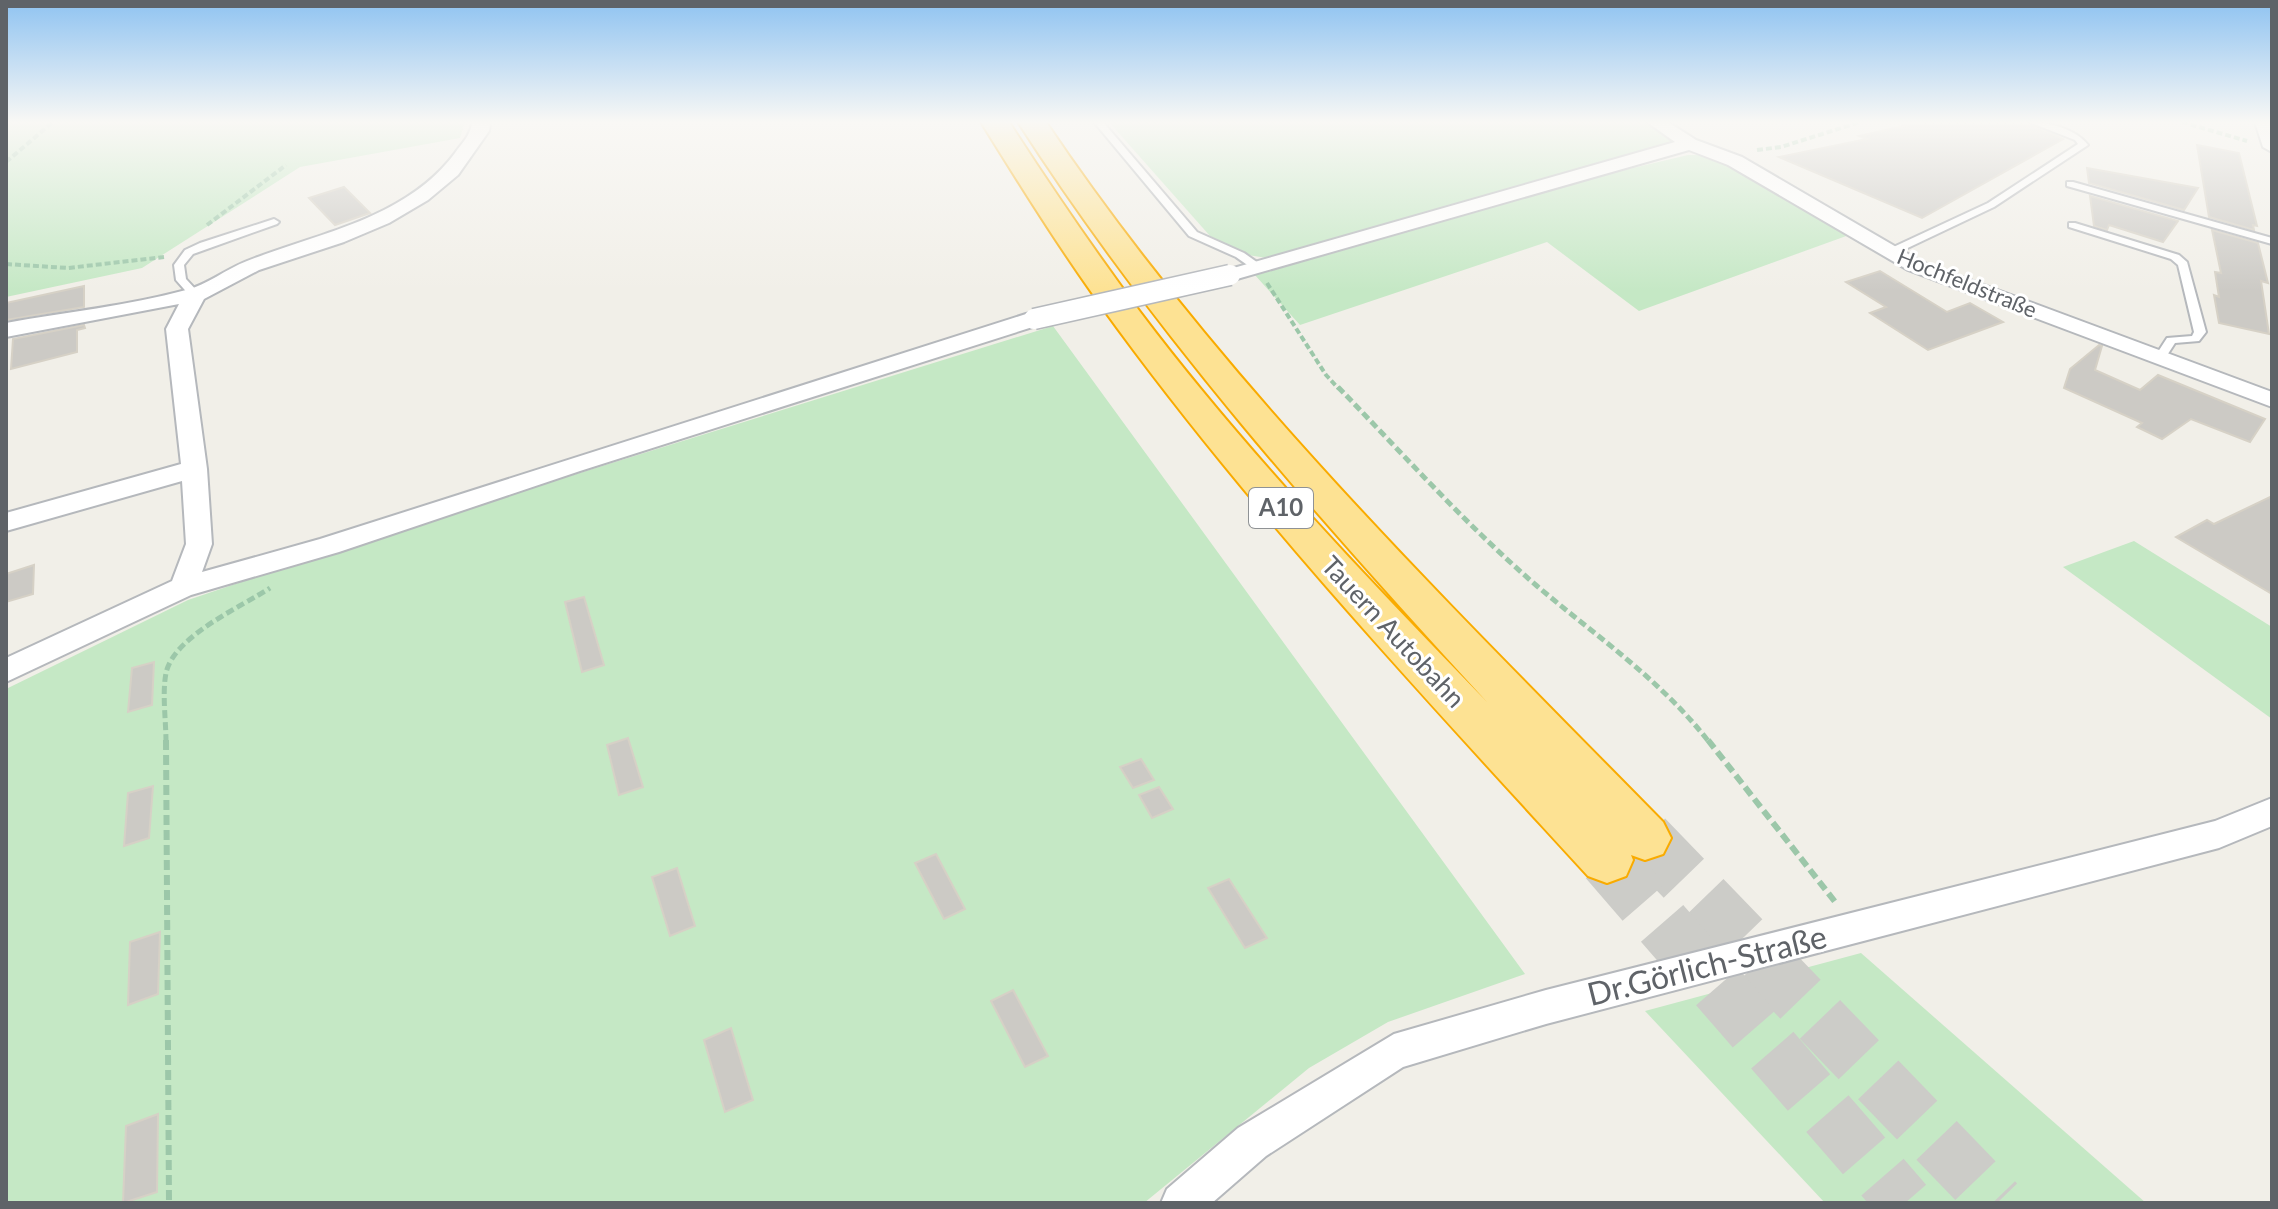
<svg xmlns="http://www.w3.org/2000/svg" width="2278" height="1209" font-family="Lato,sans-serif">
	<rect width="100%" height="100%" fill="#f1efe8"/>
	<!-- green -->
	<g fill="#c5e8c5">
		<path d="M6 122H465L460 138 300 167 142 268 6 297Z"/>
		<path d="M1109 122H1651L1684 146 1273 259 1241 254 1210 236Z"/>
		<path d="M1688 155H1707L1725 161 1849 235 1639 311 1547 242 1300 325 1254 274 1523 194Z"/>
		<path d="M1053 326 1525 974 1388 1022 1309 1068 1144 1203H6V689L188 600 380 535Z"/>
		<path d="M2134 541 2272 627V719L2063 567Z"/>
		<path d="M1861 953 2146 1203H1825L1645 1011Z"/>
	</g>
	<!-- building -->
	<g fill="#cccac5" stroke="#d6d1c6" stroke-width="2">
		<path d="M1921 122H2026L2063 139 1922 218 1779 157 1867 139 1859 136Z"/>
		<path d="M2197 145 2239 153 2257 226 2253 225 2254 230 2209 217Z"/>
		<path d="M2087 168 2198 188 2184 210 2089 183Z"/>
		<path d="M344 187 370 213 335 225 309 198Z"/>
		<path d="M2090 196 2178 221 2163 242 2109 225 2107 230 2094 226Z"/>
		<path d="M2212 230 2258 243 2268 283 2261 281 2269 334 2219 323 2214 295 2219 297 2215 272 2221 273Z"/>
		<path d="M1880 271 1947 312 1970 303 2003 322 1928 350 1870 313 1886 307 1846 282Z"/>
		<path d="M84 286V307L6 320V303Z"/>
		<path d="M84 325 85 328 77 330V352L11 369 13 339Z"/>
		<path d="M2099 345 2102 346 2095 370 2140 390 2158 375 2265 419 2250 442 2191 419 2162 439 2137 427 2142 423 2064 388 2070 369Z"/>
		<path d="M2272 496V594L2176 537 2207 520 2214 524Z"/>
		<path d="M34 565 33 594 6 602V574Z"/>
		<path d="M584 597 604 665 582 672 565 602Z"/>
		<path d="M154 662 152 705 128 712 132 668Z"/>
		<path d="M628 738 643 787 619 795 607 745Z"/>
		<path d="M1141 759 1154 780 1133 788 1120 767Z"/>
		<path d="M153 786 149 838 124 846 128 793Z"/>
		<path d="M1159 787 1173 809 1152 818 1139 795Z"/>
		<path d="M936 854 965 909 944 919 915 863Z"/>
		<path d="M677 868 695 926 670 936 652 877Z"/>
		<path d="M1229 879 1267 938 1245 948 1208 888Z"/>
		<path d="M160 932 158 994 128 1005 130 942Z"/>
		<path d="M1013 990 1048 1056 1025 1067 991 1001Z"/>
		<path d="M731 1028 753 1100 725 1112 704 1040Z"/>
		<path d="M158 1114 157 1192 123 1203 126 1126Z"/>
	</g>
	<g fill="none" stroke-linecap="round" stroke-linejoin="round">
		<!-- highway-tunnel -->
		<g stroke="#ccccc8" stroke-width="56" stroke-dasharray="56 28" stroke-linecap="butt">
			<path d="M1645 838 1997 1203"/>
			<path d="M1607 860 1905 1203"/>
		</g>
		<defs>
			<g id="lane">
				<path d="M1094 122H1103L1197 232 1244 253 1261 265V269H1253L1236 257 1189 236Z"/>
				<path d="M2029 122C2048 122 2076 129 2088 145L1994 207 1895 254H1887V250L1988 203 2078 144 2075 140Z"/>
				<path d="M2067 182H2073L2272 238V244L2067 186Z"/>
				<path d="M274 219 279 222 277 224 193 254 184 265 186 279 199 293V297H191L176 280 174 265 185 250 200 243Z"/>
				<path d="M2069 223H2075L2179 255 2187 262 2206 332 2199 341 2175 343 2164 360H2156L2154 358 2167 338 2192 336 2194 332 2178 265 2171 259 2069 227Z"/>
			</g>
			<g id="street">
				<path d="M472 122H490L489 131 458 175 428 200 389 223 344 242 259 270 204 299 188 329 207 469 212 544 202 572 320 539 1026 314 1034 312 1045 319 1042 324 580 471 339 552 191 595 6 682V658L172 581 186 544 182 481 6 531V513L181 464 166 329 179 304 6 337V323C65 312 128 306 186 290 207 285 226 269 247 261 318 233 406 219 455 153 462 143 471 135 472 122Z"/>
				<path d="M1647 122H1668L1696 140 1742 157 1922 262 2272 392V407L1908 270 1728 165 1689 150 1237 279 1230 281 1220 275 1223 271 1675 142Z"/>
				<path d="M2255 122H2272V152L2263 147Z"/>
				<path d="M2272 798V826L2219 848 1546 1024 1403 1067 1266 1156 1212 1203H1161L1167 1189 1238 1128 1394 1034 1546 990 2215 821Z"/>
			</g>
			<path id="highway" d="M981 122H1009C1051 187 1094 250 1140 312 1245 451 1366 577 1487 702 1319 519 1153 332 1018 122H1046C1220 381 1446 601 1663 822L1671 838 1663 854 1645 860 1631 855 1633 860 1626 876 1607 883 1588 876C1426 699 1261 523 1118 329 1069 263 1025 193 981 122Z"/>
		</defs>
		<!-- lane casing -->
		<use href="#lane" stroke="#b5b8bc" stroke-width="4"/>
		<!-- street casing -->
		<use href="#street" stroke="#b5b8bc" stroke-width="4"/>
		<!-- highway casing -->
		<use href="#highway" stroke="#f9ab00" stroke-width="4"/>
		<!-- path-far2 -->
		<g stroke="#9cc7a9" stroke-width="4" stroke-dasharray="6 3" stroke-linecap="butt">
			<path d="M2182 122 2247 141"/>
			<path d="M1757 150 1781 147 1860 122"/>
			<path d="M6 162 53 122"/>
			<path d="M207 225 286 165"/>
			<path d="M6 264 68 268 164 257"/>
			<path d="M1267 283 1326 375 1339 389"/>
		</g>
		<!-- path-far1 -->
		<g stroke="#9cc7a9" stroke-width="5" stroke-dasharray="8 4" stroke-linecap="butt">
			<path d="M1338 387C1403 454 1466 525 1537 586 1596 636 1661 680 1709 742"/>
			<path d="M166 742C166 720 162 694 166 673 174 636 241 607 270 588"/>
		</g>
		<!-- path -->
		<g stroke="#9cc7a9" stroke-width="6" stroke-dasharray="10 5" stroke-linecap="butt">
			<path d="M166 740 169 1203"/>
			<path d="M1708 740 1836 903"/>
		</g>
		<!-- lane -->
		<use href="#lane" fill="#fff" fill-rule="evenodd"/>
		<!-- street -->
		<use href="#street" fill="#fff" fill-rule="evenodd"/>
		<!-- highway -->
		<use href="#highway" fill="#fde293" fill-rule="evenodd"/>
		<defs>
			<path id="street-bridge" d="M1034 319 1230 275"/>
		</defs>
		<!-- street-bridge casing -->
		<use href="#street-bridge" stroke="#b5b8bc" stroke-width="23" stroke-linecap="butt"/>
		<!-- street-bridge -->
		<use href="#street-bridge" stroke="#fff" stroke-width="20"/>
	</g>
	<!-- sky -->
	<linearGradient id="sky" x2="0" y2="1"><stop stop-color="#8fc3f1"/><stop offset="0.42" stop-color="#f9f8f5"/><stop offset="1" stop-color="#f9f8f5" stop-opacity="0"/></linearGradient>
	<rect width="2278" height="291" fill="url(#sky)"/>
	<g text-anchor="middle" stroke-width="6" stroke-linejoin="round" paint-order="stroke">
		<!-- far-street labels -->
		<g font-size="22" fill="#5f6368" stroke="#fff">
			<text transform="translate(1967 283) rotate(22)" y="8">Hochfeldstraße</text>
		</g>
		<!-- shield labels -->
		<rect fill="#fff" stroke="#8f9295" stroke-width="2" x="1249" y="488" width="64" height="40" rx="6"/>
		<g font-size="24" font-weight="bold" fill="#5f6368">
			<text x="1281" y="516">A10</text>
		</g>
		<!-- street labels -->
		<g font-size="26" fill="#5f6368" stroke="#fff">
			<text transform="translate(1393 632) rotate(47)" y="9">Tauern Autobahn</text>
		</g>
		<!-- near-street labels -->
		<g font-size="32" fill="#5f6368" stroke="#fff">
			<text transform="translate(1707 966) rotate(-14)" y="11">Dr.Görlich-Straße</text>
		</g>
	</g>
	<!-- border -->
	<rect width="2278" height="1209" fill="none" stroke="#5f6368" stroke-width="16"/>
</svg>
